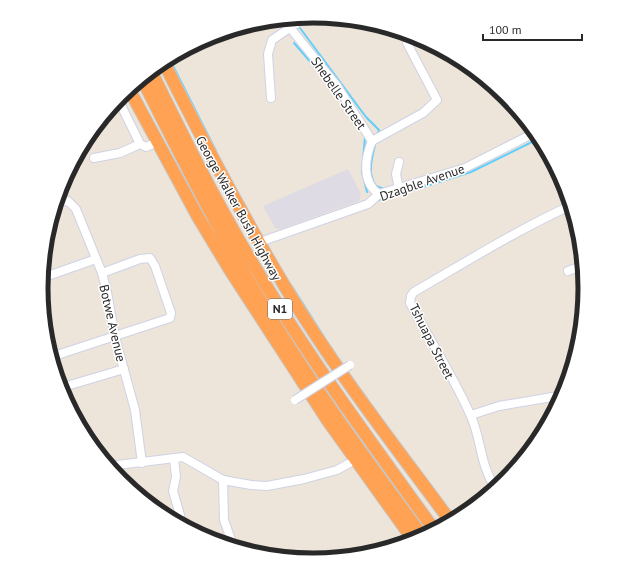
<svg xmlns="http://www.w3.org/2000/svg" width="627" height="577" font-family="'PT Sans',sans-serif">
	<rect width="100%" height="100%" fill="#ede5da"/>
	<!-- industrial -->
	<path fill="#dedbe5" d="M348 169 361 194 359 201 280 229 275 228 263 206Z"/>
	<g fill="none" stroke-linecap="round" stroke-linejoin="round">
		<!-- stream -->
		<g stroke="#61cefb" stroke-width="2">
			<path d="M300 28 366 117 379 130 377 135"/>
			<path d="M294 43 335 90"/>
			<path d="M169 58 216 151"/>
			<path d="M365 137 362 172 367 192"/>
			<path d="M375 145C372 158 367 174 376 186L384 189"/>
			<path d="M241 199 246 207"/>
			<path d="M377 200 388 198 471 172 540 138"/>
			<path d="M291 285 324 337"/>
		</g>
		<defs>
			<g id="minor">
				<path d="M283 19 337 86 372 141"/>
				<path d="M506 96H507"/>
				<path d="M271 98 268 54 272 40 306 17"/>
				<path d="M118 99 140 144 146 147 158 142"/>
				<path d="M372 141 423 113 437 100 407 43 418 37"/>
				<path d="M372 141C365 158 361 182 379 194"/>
				<path d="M94 158 120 153 140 144"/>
				<path d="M399 162 396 174 399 189"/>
				<path d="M56 202 68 201 76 209 102 273 107 292 115 337 135 410 142 463"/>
				<path d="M260 242 368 204 379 194 465 168 536 132"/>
				<path d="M568 271 584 265"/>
				<path d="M42 278 96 259"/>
				<path d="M51 357 170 318 171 313 155 266 150 258 140 259 102 273"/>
				<path d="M60 388 124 369"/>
				<path d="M471 415 499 406 564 395"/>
				<path d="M174 458 176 477 173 491 180 515 179 524"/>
				<path d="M109 466 183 457 223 480 251 485 267 486 304 479 337 470 355 460"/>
				<path d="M223 480 224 520 234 548"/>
				<path d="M496 489C479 464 482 439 470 414 453 376 430 340 410 303L411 296 414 292C466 262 517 230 572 205"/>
			</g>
			<g id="highway">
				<path d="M163 61C202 139 242 216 287 290 336 371 395 446 451 522"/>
				<path d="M151 71C184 138 217 205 256 269 310 360 373 445 435 531"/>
				<path d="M142 79C184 161 224 243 273 321 319 396 371 466 423 537"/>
				<path d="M129 89 198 217 230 270 328 421 414 541"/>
			</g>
		</defs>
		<!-- minor casing -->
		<use href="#minor" stroke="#cfd2e4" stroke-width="10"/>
		<!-- highway casing -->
		<use href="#highway" stroke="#c7c7c7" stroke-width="14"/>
		<!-- minor -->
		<use href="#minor" stroke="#fff" stroke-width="8"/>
		<!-- highway -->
		<use href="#highway" stroke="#ffa253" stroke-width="12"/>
		<defs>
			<path id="minor-bridge" d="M295 400 350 365"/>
		</defs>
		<!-- minor-bridge casing -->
		<use href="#minor-bridge" stroke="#cfd2e4" stroke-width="10" stroke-linecap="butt"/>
		<!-- minor-bridge -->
		<use href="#minor-bridge" stroke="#fff" stroke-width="8"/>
	</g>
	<g text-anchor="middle" stroke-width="3" stroke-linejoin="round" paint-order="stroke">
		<!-- shield labels -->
		<rect fill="#fff" stroke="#696969" stroke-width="1" x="268" y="299" width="24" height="20" rx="3"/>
		<g font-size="12" font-weight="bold" fill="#292929">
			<text x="280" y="313">N1</text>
		</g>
		<!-- street labels -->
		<g font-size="13" fill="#292929" stroke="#fff">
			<text transform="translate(339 93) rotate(55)" y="5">Shebelle Street</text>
			<text transform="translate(422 182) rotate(-19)" y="5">Dzagble Avenue</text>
			<text transform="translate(239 208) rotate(61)" y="5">George Walker Bush Highway</text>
			<text transform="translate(113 323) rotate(77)" y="5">Botwe Avenue</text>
			<text transform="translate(432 341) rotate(63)" y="5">Tshuapa Street</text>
		</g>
	</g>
	<!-- crop -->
	<path d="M0 0H627V577H0ZM48 288a265 265 0 1 1 530 0a265 265 0 1 1-530 0Z" fill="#fff" fill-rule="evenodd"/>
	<path fill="none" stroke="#292929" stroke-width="5" d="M48 288a265 265 0 1 1 530 0a265 265 0 1 1-530 0Z"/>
	<!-- scale -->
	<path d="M483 34v6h99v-6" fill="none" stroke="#292929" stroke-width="2"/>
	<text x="489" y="34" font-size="12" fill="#292929" stroke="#ffffff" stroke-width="3" paint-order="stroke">100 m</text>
</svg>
